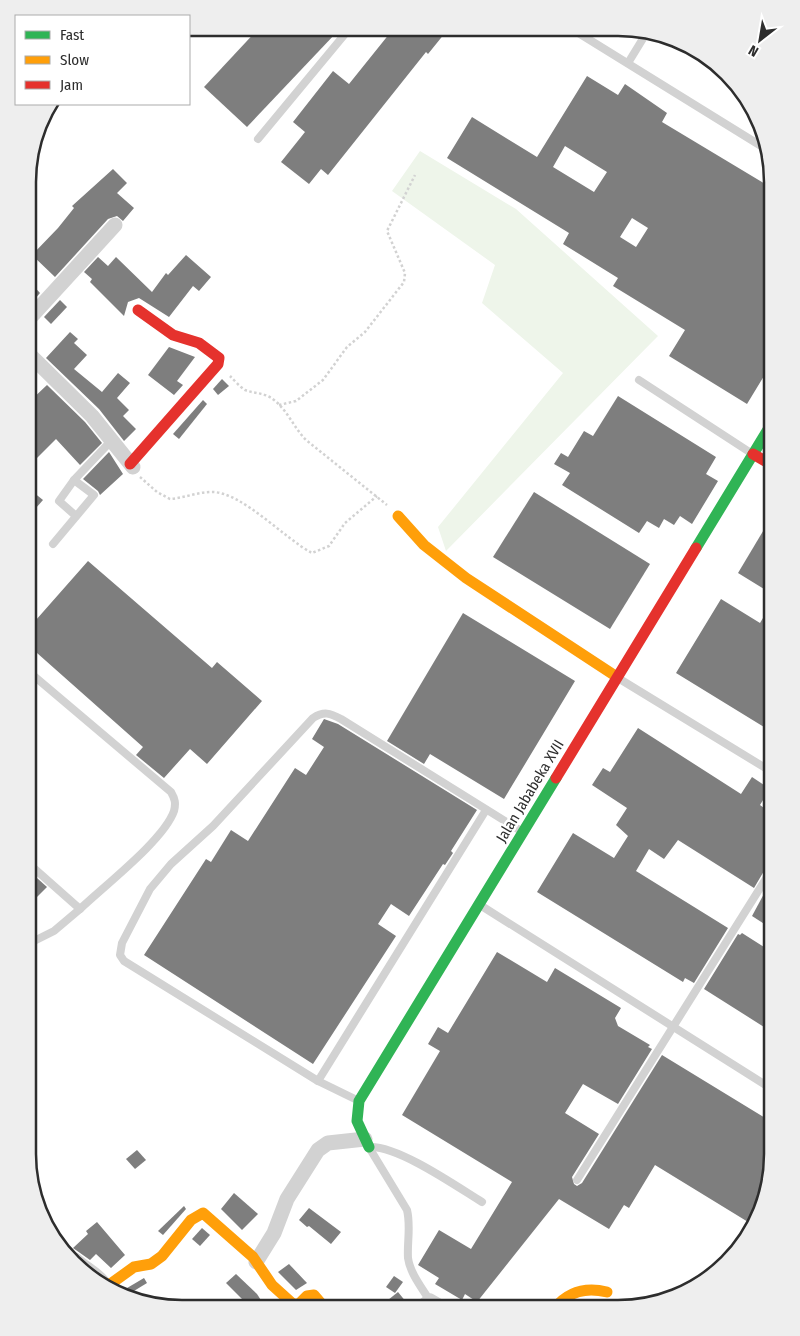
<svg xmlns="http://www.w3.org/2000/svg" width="800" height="1336" font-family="'Fira Sans Condensed',sans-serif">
	<rect width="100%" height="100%" fill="#fff"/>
	<!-- green -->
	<path fill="#eef5ea" d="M420 151 516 209 658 336 446 551 438 527 563 373 482 303 495 265 392 191Z"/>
	<!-- building -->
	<g fill="#7e7e7e" fill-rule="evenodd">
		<path d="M259 28H330L336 33 247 127 204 87Z"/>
		<path d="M394 28H449L428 54 426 52 328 175 321 169 309 184 281 162 305 132 293 122 333 71 349 84Z"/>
		<path d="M587 76 618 95 625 84 667 113 662 122 772 188V363L747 404 669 356 685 330 613 286 618 278 563 244 569 233 447 158 472 117 537 157ZM565 146 607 172 594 192 553 167ZM632 218 648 228 636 247 620 237Z"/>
		<path d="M113 169 127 183 117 193 134 208 123 221 117 216 108 219 55 277 32 255 58 228 74 208 72 206Z"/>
		<path d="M186 255 211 277 199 291 193 286 169 317 139 298 128 302 124 316 90 282 92 279 84 272 98 257 108 266 116 257 152 292 166 273 168 275Z"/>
		<path d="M29 281 40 293 29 306Z"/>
		<path d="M60 300 67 307 51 324 44 317Z"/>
		<path d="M70 332 78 339 74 343 87 355 74 369 102 392 118 373 130 383 117 398 129 410 123 416 136 429 124 441 99 409 46 358Z"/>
		<path d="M169 347 195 357 177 381 183 385 174 395 148 375Z"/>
		<path d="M222 379 229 386 218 395 213 389Z"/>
		<path d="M47 385 85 422 102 443 80 465 56 439 28 467V403Z"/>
		<path d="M618 396 716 457 706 474 718 481 692 524 680 516 674 525 664 519 659 528 647 521 639 533 562 485 570 473 554 464 561 453 568 457 584 431 593 436Z"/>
		<path d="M203 400 207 404 179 439 173 434Z"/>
		<path d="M109 452 123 474 100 495 98 491 83 479Z"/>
		<path d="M28 488 43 500 28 517Z"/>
		<path d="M534 492 650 564 610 629 493 557Z"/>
		<path d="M772 516V594L738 573Z"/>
		<path d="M88 561 212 668 217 662 262 701 207 764 190 749 164 778 136 755 143 747 28 645V629Z"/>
		<path d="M721 599 760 623 772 603V732L676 673Z"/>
		<path d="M463 613 575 681 504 799 430 754 424 764 387 741Z"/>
		<path d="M324 719 338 724 477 810 451 851 453 853 445 865 443 864 409 916 391 904 378 924 396 936 313 1064 144 955 206 859 211 862 231 830 248 841 295 768 306 775 324 747 312 739Z"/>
		<path d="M638 728 741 794 752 777 770 789 760 805 772 814V863L767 866 754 888 678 840 664 859 649 849 636 871 728 928 694 983 685 978 683 982 537 892 573 833 614 858 628 836 616 825 627 808 592 785 603 768 610 772Z"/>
		<path d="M28 870 47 887 36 898 28 890Z"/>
		<path d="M772 879V929L752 916Z"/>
		<path d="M742 933 764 947 772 935V1032L704 989 738 934 740 935Z"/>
		<path d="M497 952 547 982 555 968 621 1008 615 1018 618 1026 650 1045 648 1047 652 1049 618 1104 583 1084 565 1113 599 1134 572 1177 574 1184 577 1186 582 1183 662 1055 772 1122V1165L764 1204 753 1225 655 1165 629 1208 624 1205 609 1229 559 1199 477 1302 465 1294 462 1300 435 1284 439 1278 418 1265 439 1230 471 1249 512 1182 402 1115 440 1051 428 1044 438 1027 448 1033Z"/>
		<path d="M137 1150 146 1160 135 1169 126 1159Z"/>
		<path d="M234 1193 258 1214 242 1230 221 1209Z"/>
		<path d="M184 1206 186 1209 163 1235 158 1231Z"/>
		<path d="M309 1208 341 1232 331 1244 309 1226 307 1227 299 1220Z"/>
		<path d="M97 1222 125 1255 111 1268 96 1254 90 1260 73 1248 88 1234 86 1231Z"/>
		<path d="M202 1228 210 1235 200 1246 192 1239Z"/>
		<path d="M289 1264 307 1283 296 1290 278 1272Z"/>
		<path d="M236 1274 257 1294 266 1308 250 1307 226 1283Z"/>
		<path d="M394 1276 403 1282 395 1293 386 1287Z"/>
		<path d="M144 1278 147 1283 129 1294 122 1291Z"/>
		<path d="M398 1292 411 1308H378Z"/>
	</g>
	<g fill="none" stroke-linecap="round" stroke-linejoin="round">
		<!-- path -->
		<g stroke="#d2d2d2" stroke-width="2.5" stroke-dasharray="2.5 2.5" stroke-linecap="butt">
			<path d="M230 376C234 380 240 387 245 390 255 394 264 392 274 400 288 411 294 428 306 440L387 505"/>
			<path d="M279 405 296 401 323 380 347 347 365 332 404 282 405 273 387 231 415 175"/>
			<path d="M140 477 157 492 170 499C184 498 197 492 212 492 242 492 285 539 312 553L329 546 345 523 377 496"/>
		</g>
		<!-- lane -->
		<g stroke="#d2d2d2" stroke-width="8">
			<path d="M572 29 766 149"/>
			<path d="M628 63 647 32"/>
			<path d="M258 139 350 28"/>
			<path d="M639 380 751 453"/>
			<path d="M74 480 59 501 76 516"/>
			<path d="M53 544 94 495 74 480 112 440"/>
			<path d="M28 671 171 792C175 799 176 803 174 811 164 840 104 886 80 909"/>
			<path d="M618 678 772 772"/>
			<path d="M480 905 772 1089"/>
			<path d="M28 944 54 931 80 909 28 863"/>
			<path d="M318 1081 486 810"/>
			<path d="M359 1101 318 1081 124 961 120 955 122 943 150 889 171 864 213 826 313 718C324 711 330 713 341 719L521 831"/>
			<path d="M371 1147C400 1147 456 1186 482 1202"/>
			<path d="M370 1149 407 1210C411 1226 407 1242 408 1258 410 1273 422 1288 430 1301"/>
			<path d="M577 1180 772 869"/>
		</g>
		<!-- street -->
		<g stroke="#d2d2d2" stroke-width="15">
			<path d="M29 319 115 225"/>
			<path d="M29 354 92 416 133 467"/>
			<path d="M39 1213 40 1214"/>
			<path d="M75 1260C85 1269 95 1273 103 1283"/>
			<path d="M256 1262 274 1233 287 1199 318 1150 328 1143 365 1139"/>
			<path d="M421 1308 430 1301 442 1308"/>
		</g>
		<!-- fast -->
		<g stroke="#30b455" stroke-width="11">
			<path d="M696 548 772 423"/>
			<path d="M369 1147 357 1121 359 1101 556 778"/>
		</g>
		<!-- slow -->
		<g stroke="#ff9f0a" stroke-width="11">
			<path d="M398 516 424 545 466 578 617 677"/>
			<path d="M109 1285 134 1267 151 1264 162 1256 191 1220 203 1213 253 1257 272 1285 293 1304H299L307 1296 314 1295 325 1308"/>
			<path d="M555 1308C569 1291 586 1287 607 1292"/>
		</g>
		<!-- jam -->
		<g stroke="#e5322d" stroke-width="11">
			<path d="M753 454 772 465"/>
			<path d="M130 464 218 364 219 358 199 343 173 335 138 310"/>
			<path d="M556 778 696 548"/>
		</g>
	</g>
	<g text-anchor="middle" stroke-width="5" stroke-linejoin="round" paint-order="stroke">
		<!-- street labels -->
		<g font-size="15" fill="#2d2d2d" stroke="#fff">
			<text transform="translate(530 791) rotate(-59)" y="5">Jalan Jababeka XVII</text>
		</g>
	</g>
	<!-- crop -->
	<path d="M0 0H800V1336H0ZM182 36H618A146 146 0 0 1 764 182V1154A146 146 0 0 1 618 1300H182A146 146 0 0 1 36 1154V182A146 146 0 0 1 182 36Z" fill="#eee" fill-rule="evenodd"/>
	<path fill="none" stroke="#2d2d2d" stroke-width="2.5" d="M182 36H618A146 146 0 0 1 764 182V1154A146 146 0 0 1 618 1300H182A146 146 0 0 1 36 1154V182A146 146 0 0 1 182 36Z"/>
	<!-- legend -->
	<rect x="15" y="15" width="175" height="90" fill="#ffffff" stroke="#ababab"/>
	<rect x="25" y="31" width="25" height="8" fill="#30b455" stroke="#ababab"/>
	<text x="60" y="40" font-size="15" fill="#2d2d2d">Fast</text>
	<rect x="25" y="56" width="25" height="8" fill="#ff9f0a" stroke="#ababab"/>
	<text x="60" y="65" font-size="15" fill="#2d2d2d">Slow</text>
	<rect x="25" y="81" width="25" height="8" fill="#e5322d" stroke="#ababab"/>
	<text x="60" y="90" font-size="15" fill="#2d2d2d">Jam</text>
	<!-- north arrow -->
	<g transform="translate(760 40) rotate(211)" stroke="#ffffff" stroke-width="4" paint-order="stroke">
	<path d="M0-4L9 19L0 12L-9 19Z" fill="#2d2d2d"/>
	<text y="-8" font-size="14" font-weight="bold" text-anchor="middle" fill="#2d2d2d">N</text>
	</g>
</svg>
